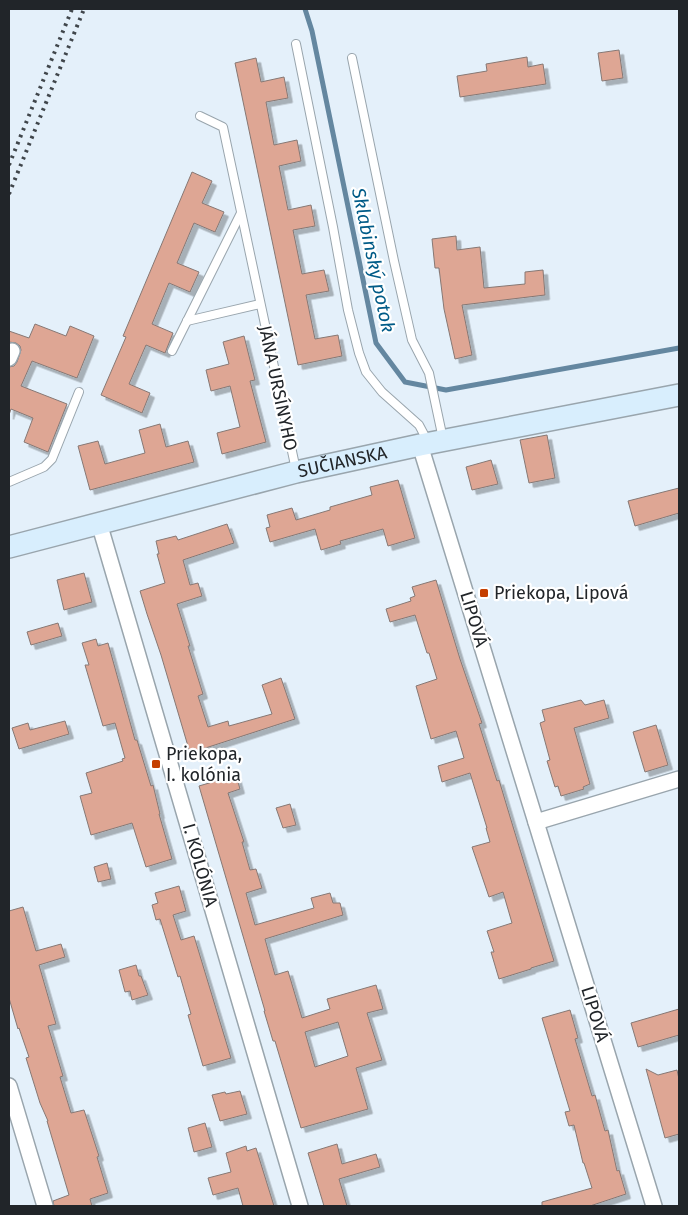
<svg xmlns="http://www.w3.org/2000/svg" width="688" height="1215" font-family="'Fira Sans',sans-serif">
	<defs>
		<filter id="shadow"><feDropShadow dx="4.5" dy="4.5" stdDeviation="0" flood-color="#0004"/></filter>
	</defs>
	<rect width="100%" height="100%" fill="#e4f0fa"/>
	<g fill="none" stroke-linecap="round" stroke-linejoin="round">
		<!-- stream -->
		<path stroke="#6487a0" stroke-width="5" d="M305 9 312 31 376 343 405 382 446 390 679 348"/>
	</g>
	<!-- building -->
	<g fill="#dea694" stroke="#867874" fill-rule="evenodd" filter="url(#shadow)">
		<path d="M619 50 623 78 602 81 598 53Z"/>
		<path d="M527 57 528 67 543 64 546 84 460 97 457 76 487 71 486 64Z"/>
		<path d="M256 58 261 82 284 77 288 98 266 102 274 145 297 140 301 161 279 166 288 210 311 205 315 226 293 230 302 274 324 270 329 291 306 295 315 339 338 335 342 356 298 365 235 63Z"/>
		<path d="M192 172 212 181 202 203 224 212 215 232 194 223 177 263 199 272 190 292 169 283 152 324 173 333 165 353 146 345 129 384 150 393 142 413 101 395 126 337 123 336Z"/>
		<path d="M456 236 457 250 480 247 484 288 525 284V272L543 270 545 295 462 305 472 355 455 359 444 309 439 268H435L432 239Z"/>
		<path d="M35 324 66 336 70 326 94 336 77 378 32 361 21 386 67 404 48 452 24 442 33 418 11 409 9 415V367L14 366 17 362 21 350 20 346 16 343 9 342V331L29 338Z"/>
		<path d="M244 336 255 380 250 381 266 442 222 454 217 433 240 427 230 386 211 391 206 370 229 364 223 342Z"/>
		<path d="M160 424 166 447 188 441 194 462 90 490 78 446 98 441 105 464 145 453 139 430Z"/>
		<path d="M547 435 555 478 529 483 520 440Z"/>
		<path d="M491 460 498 484 472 490 466 467Z"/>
		<path d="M398 480 415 538 388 546 383 529 340 541 341 544 321 550 315 529 270 542 266 528 270 527 267 515 292 508 296 520 330 510V507L372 495 370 487Z"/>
		<path d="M679 488V513L635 526 628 501Z"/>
		<path d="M227 524 234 543 183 560 190 585 198 583 202 596 177 604 190 646H188L203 694 198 696 208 727 228 721 229 726 272 714 262 685 281 678 295 719 190 753 161 655 147 614 140 591 165 583 157 554H159L156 541 176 536 178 540Z"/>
		<path d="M84 573 92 602 64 610 57 580Z"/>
		<path d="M436 580 460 659 482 723 479 724 497 781 499 780 511 820 554 961 531 968V969L499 979 491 952H494L487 931 512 923 503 892 489 897 472 847 490 842 486 828H487L470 773 442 782 438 766 464 758 456 731 431 739 416 686 437 679 429 653H427L415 615 390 622 386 609 411 601 410 598 415 596 412 587Z"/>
		<path d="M58 623 62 636 31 645 27 632Z"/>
		<path d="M96 639 98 646 108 643 135 740H137L151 786 153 785 160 814H159L172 859 146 867 132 823 91 835 80 796 92 793 86 773 123 761 122 759 125 758 115 723 103 726 85 665H89L82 643Z"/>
		<path d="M581 700 585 705 604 700 609 718 574 728 590 784 583 787 584 789 561 796 558 786 555 787 547 761 550 760 540 723 545 721 542 710Z"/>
		<path d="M65 721 69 734 19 749 12 728 28 723 30 730Z"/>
		<path d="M656 725 668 765 645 772 633 732Z"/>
		<path d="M236 775 240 789 228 793 244 842H242L250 870 256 869 262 888 246 893 255 925 314 908 311 898 330 893 333 903H340L343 915 265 939 275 975 288 971 302 1018 330 1009 327 999 376 985 383 1009 367 1013 382 1060 356 1068 368 1109 301 1128 275 1041H273L264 1011H265L199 786ZM338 1022 348 1056 315 1067 305 1032Z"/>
		<path d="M290 804 296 825 283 828 276 808Z"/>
		<path d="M107 863 111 879 98 882 94 867Z"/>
		<path d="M179 886 186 911 173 915 181 940 194 936 231 1058 203 1066 188 1015 191 1014 180 976 178 977 160 919 156 920 152 905 158 903 155 893Z"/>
		<path d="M23 907 36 951 61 944 65 957 39 965 56 1024 48 1026 63 1076 60 1077 71 1113 84 1110 99 1156 97 1157 108 1193 90 1199 92 1206H54L53 1201 69 1195 47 1121H48L40 1103 26 1058 29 1057 19 1028 18 1029 9 998V911Z"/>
		<path d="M136 965 139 976H141L148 995 132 1000 130 991 125 992 119 970Z"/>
		<path d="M679 1009V1035L638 1047 631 1023Z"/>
		<path d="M570 1010 578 1038 575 1039 592 1096 595 1095 605 1131 608 1130 617 1171 619 1170 626 1194 590 1206H542V1202L592 1188 584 1163H583L574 1125 569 1126 565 1112 570 1111 542 1018Z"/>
		<path d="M646 1069 658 1075 677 1070 679 1079V1134L665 1138Z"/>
		<path d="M240 1091 247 1114 220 1121 212 1095 225 1092 226 1094Z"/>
		<path d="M205 1123 212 1147 194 1152 188 1128Z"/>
		<path d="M337 1144 342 1164 376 1154 380 1167 339 1179 347 1206H324L308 1153Z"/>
		<path d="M246 1146 247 1151 256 1148 274 1206H243L238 1188 213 1195 208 1178 231 1172 226 1153Z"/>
	</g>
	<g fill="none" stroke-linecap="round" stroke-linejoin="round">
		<defs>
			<g id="lane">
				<path d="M296 44 333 227 348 310 359 353 366 372 382 392 419 425 428 442"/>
				<path d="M352 58 394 261 412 340 429 373 443 439"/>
				<path d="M200 116 223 127 296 470"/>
				<path d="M187 321 260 304"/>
				<path d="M172 351 241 213"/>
				<path d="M9 482 44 467 52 459 79 392"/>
			</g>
			<g id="street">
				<path d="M9 358 12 351"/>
				<path d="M420 445 654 1206"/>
				<path d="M99 523 300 1206"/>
				<path d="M536 822 679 779"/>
				<path d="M9 1086 45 1206"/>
			</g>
			<g id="secondary">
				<path id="s1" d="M9 547 296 472 420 445 679 395"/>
			</g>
		</defs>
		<!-- lane casing -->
		<use href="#lane" stroke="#99a5ad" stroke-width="10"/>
		<!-- street casing -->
		<use href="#street" stroke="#99a5ad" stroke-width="18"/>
		<!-- secondary casing -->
		<use href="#secondary" stroke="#99a5ad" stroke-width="24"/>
		<!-- lane -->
		<use href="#lane" stroke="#fff" stroke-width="8"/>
		<!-- street -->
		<use href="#street" stroke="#fff" stroke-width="15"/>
		<!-- secondary -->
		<use href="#secondary" stroke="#d8eefd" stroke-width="21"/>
		<!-- rail -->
		<g stroke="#40464b" stroke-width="4" stroke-dasharray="2.5 5" stroke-linecap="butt">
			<path d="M9 165 72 9"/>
			<path d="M9 194 84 9"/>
		</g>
	</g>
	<!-- markers -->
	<g fill="#c53f00" stroke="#fff" stroke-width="2">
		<rect x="479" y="588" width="10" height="10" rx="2.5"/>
		<rect x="151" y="759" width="10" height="10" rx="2.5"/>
	</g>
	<g text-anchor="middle" stroke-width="4.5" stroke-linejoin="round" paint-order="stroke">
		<!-- street labels -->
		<g font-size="18" fill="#212529" stroke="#fff">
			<text transform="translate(278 388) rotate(78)" y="6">JÁNA URSÍNYHO</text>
			<text dy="6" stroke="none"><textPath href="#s1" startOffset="344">SUČIANSKA</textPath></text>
			<text transform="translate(474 619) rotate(73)" y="6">LIPOVÁ</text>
			<text transform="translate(200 865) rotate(74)" y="6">I. KOLÓNIA</text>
			<text transform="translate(595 1014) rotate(73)" y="6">LIPOVÁ</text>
		</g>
		<!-- poi labels -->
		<g font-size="18" fill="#212529" stroke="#fff" text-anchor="start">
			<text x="494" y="599">Priekopa, Lipová</text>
			<text x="166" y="760">Priekopa,<tspan x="166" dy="21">I. kolónia</tspan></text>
		</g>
		<!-- water labels -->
		<g font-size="19" font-style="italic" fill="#005b87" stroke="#fff">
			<text transform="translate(374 260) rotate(78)" y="7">Sklabinský potok</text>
		</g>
	</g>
	<!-- border -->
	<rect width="688" height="1215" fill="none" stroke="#212529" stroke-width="20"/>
</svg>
